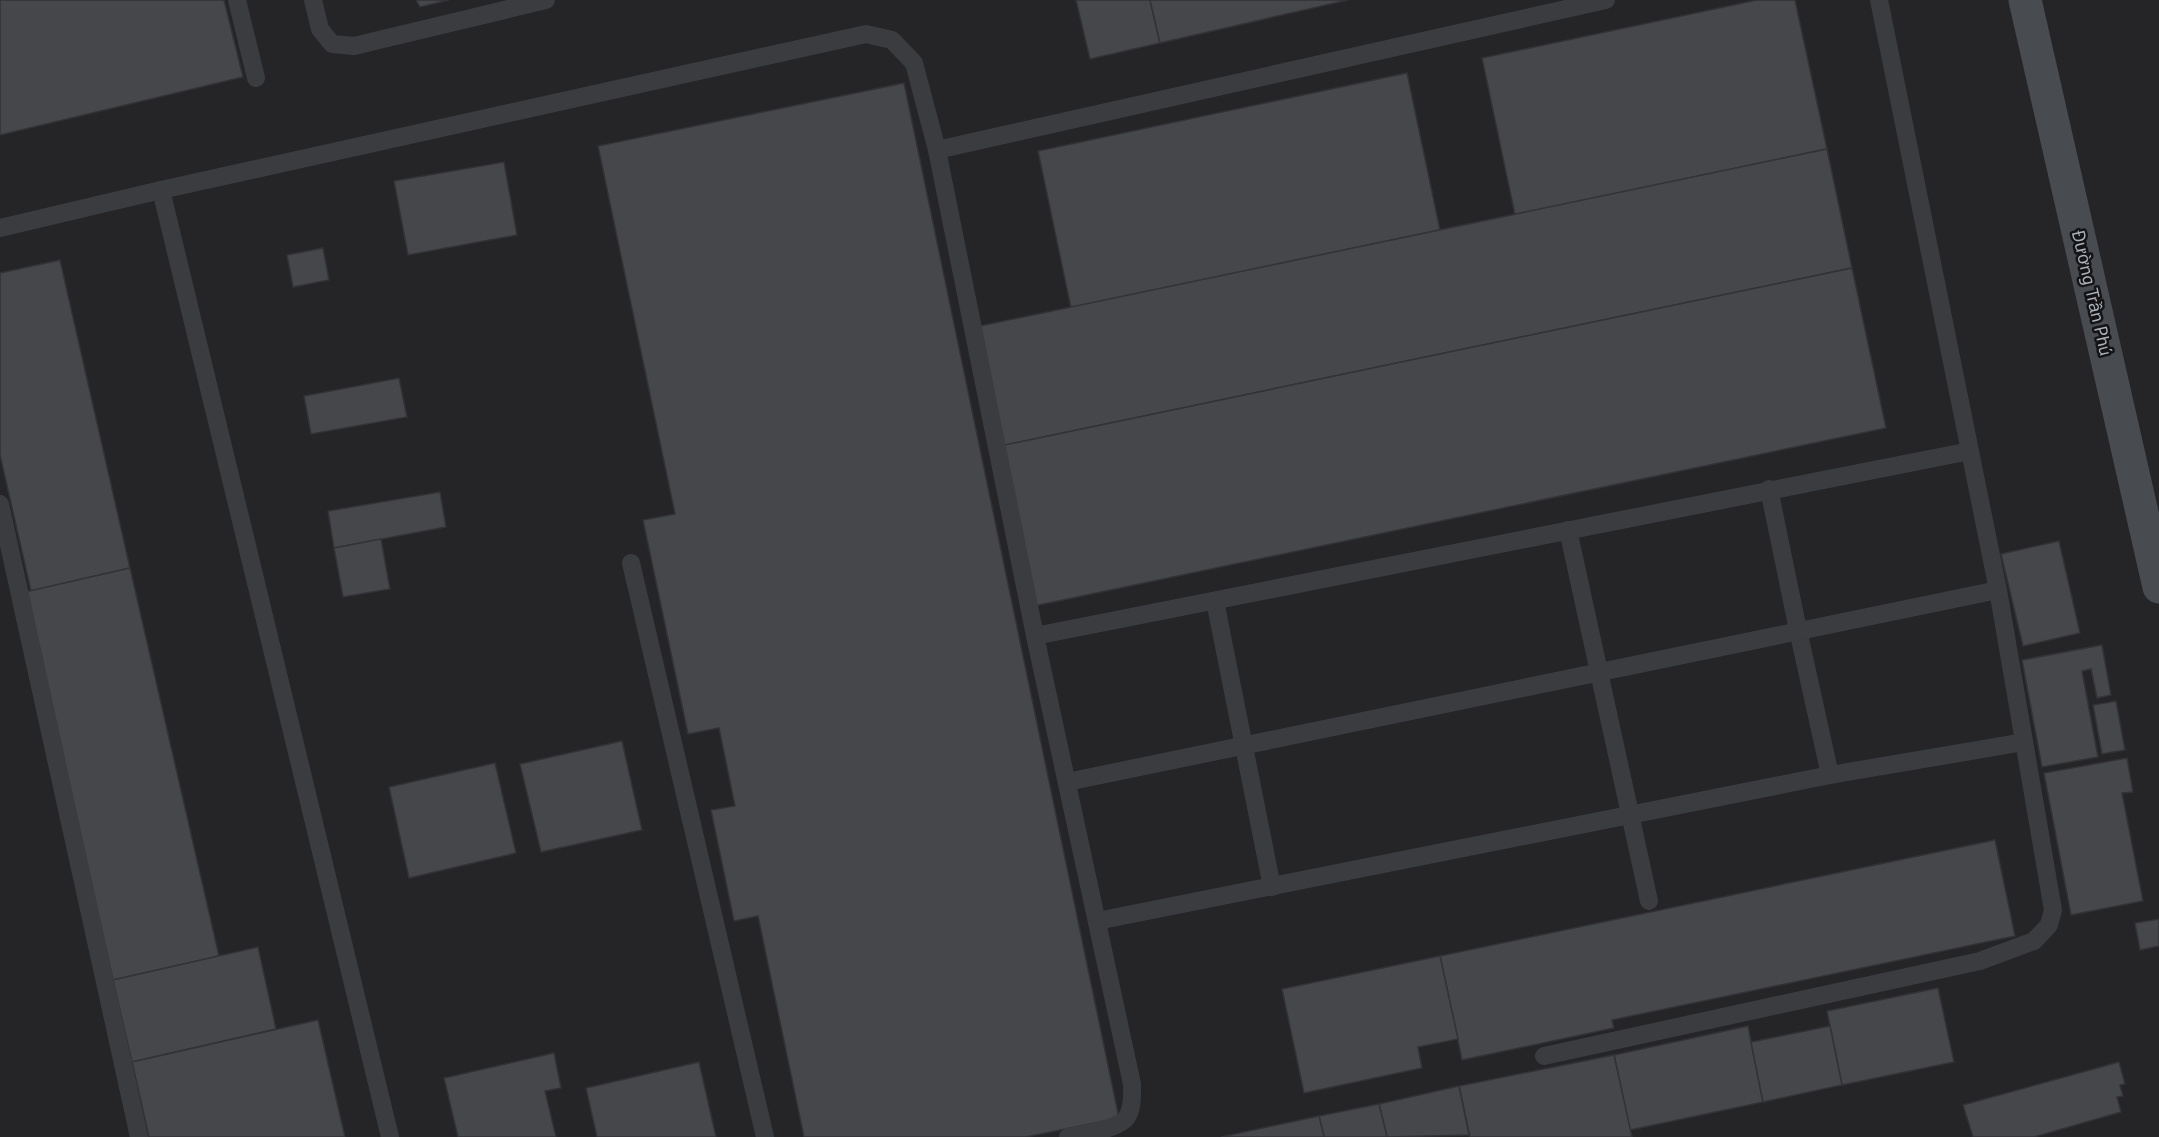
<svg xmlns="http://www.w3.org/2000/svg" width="2159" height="1137" font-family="'PT Sans',sans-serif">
	<rect width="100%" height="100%" fill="#19191b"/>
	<!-- built -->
	<rect fill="#252528" x="0" y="0" width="2159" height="1137"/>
	<!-- building -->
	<g fill="#46474b" stroke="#333337" stroke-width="1.5">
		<path d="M0 0H224L243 77 0 135Z"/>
		<path d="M416 0H449L420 7Z"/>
		<path d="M1076 0H1150L1160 43 1090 59Z"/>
		<path d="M1150 0H1348L1160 43Z"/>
		<path d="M1757 0H1795L1827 149 1515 215 1482 58Z"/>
		<path d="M1407 73 1440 230 1071 308 1038 151Z"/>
		<path d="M904 83 1119 1118 1026 1137H804L758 916 734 921 711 810 735 806 719 728 688 734 643 520 675 514 598 146Z"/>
		<path d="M1827 149 1852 268 1000 446 975 327Z"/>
		<path d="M504 162 517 235 408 255 394 181Z"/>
		<path d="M323 248 329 280 293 287 287 255Z"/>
		<path d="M60 260 130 568 31 591 0 455V273Z"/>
		<path d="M1852 268 1886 428 1034 606 1000 446Z"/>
		<path d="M399 378 407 417 311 434 304 396Z"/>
		<path d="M440 492 446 527 334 548 328 511Z"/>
		<path d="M381 539 390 589 343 597 334 548Z"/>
		<path d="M2059 541 2080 633 2023 646 2001 554Z"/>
		<path d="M130 568 219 956 113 980 25 592Z"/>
		<path d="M2102 645 2111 695 2097 698 2091 669 2082 671 2098 757 2042 767 2022 660Z"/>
		<path d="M2116 701 2125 750 2102 754 2093 705Z"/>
		<path d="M622 741 642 830 541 852 520 764Z"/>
		<path d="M2127 758 2133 792 2122 793 2143 901 2071 915 2044 773Z"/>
		<path d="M495 763 516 853 409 878 389 787Z"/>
		<path d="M1995 840 2015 936 1612 1020 1614 1028 1462 1060 1440 956Z"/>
		<path d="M2159 919V946L2140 950 2135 923Z"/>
		<path d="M258 947 276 1029 132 1062 113 980Z"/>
		<path d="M1440 956 1458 1039 1418 1047 1422 1068 1304 1093 1282 989Z"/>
		<path d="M1938 988 1954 1062 1842 1085 1827 1011Z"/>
		<path d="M318 1020 345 1137H149L132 1062Z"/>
		<path d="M1748 1026 1763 1102 1630 1130 1614 1055Z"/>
		<path d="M1830 1026 1842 1085 1763 1102 1751 1042Z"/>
		<path d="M554 1053 561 1088 545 1091 556 1137H458L444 1078Z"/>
		<path d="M1614 1055 1632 1137H1470L1459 1086Z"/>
		<path d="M699 1062 716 1137H597L586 1088Z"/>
		<path d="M2119 1062 2125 1084 2120 1085 2123 1096 2117 1097 2121 1112 2034 1137H1973L1963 1105Z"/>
		<path d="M1459 1086 1469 1135 1387 1137 1379 1104Z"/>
		<path d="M1379 1104 1387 1137H1324L1319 1116Z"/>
		<path d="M1319 1116 1324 1137H1221Z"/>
	</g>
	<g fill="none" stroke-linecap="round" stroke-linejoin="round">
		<!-- lane -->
		<g stroke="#3a3c40" stroke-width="18">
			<path d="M237 0 256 78"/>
			<path d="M313 0 320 29 332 44 354 46 546 0"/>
			<path d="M161 190 390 1137"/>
			<path d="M0 228 161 190 866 34 892 40 914 63 937 150"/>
			<path d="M1769 489 1798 630 1830 775"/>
			<path d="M0 504 139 1137"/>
			<path d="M1568 530 1649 901"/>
			<path d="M631 563 765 1137"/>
			<path d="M1215 601 1272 887"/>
			<path d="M1035 636 1970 451"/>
			<path d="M1067 782 1998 590"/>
			<path d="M1097 921 1830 775 2024 742"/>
			<path d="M1544 1056 1980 961 2034 941 2049 925 2053 910 1998 590 1879 0"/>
			<path d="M1068 1137C1082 1134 1120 1129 1127 1117 1133 1107 1132 1095 1132 1084L1035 636 937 150 1606 0"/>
		</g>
		<!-- secondary -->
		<path stroke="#484b4f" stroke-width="33" d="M2025 0 2159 587"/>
	</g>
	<g text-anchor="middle" stroke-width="5" stroke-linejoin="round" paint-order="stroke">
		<!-- street labels -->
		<g font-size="18" fill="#acb2b9" stroke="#141416">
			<text transform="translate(2092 293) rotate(77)" y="6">Đường Trần Phú</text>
		</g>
	</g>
</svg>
